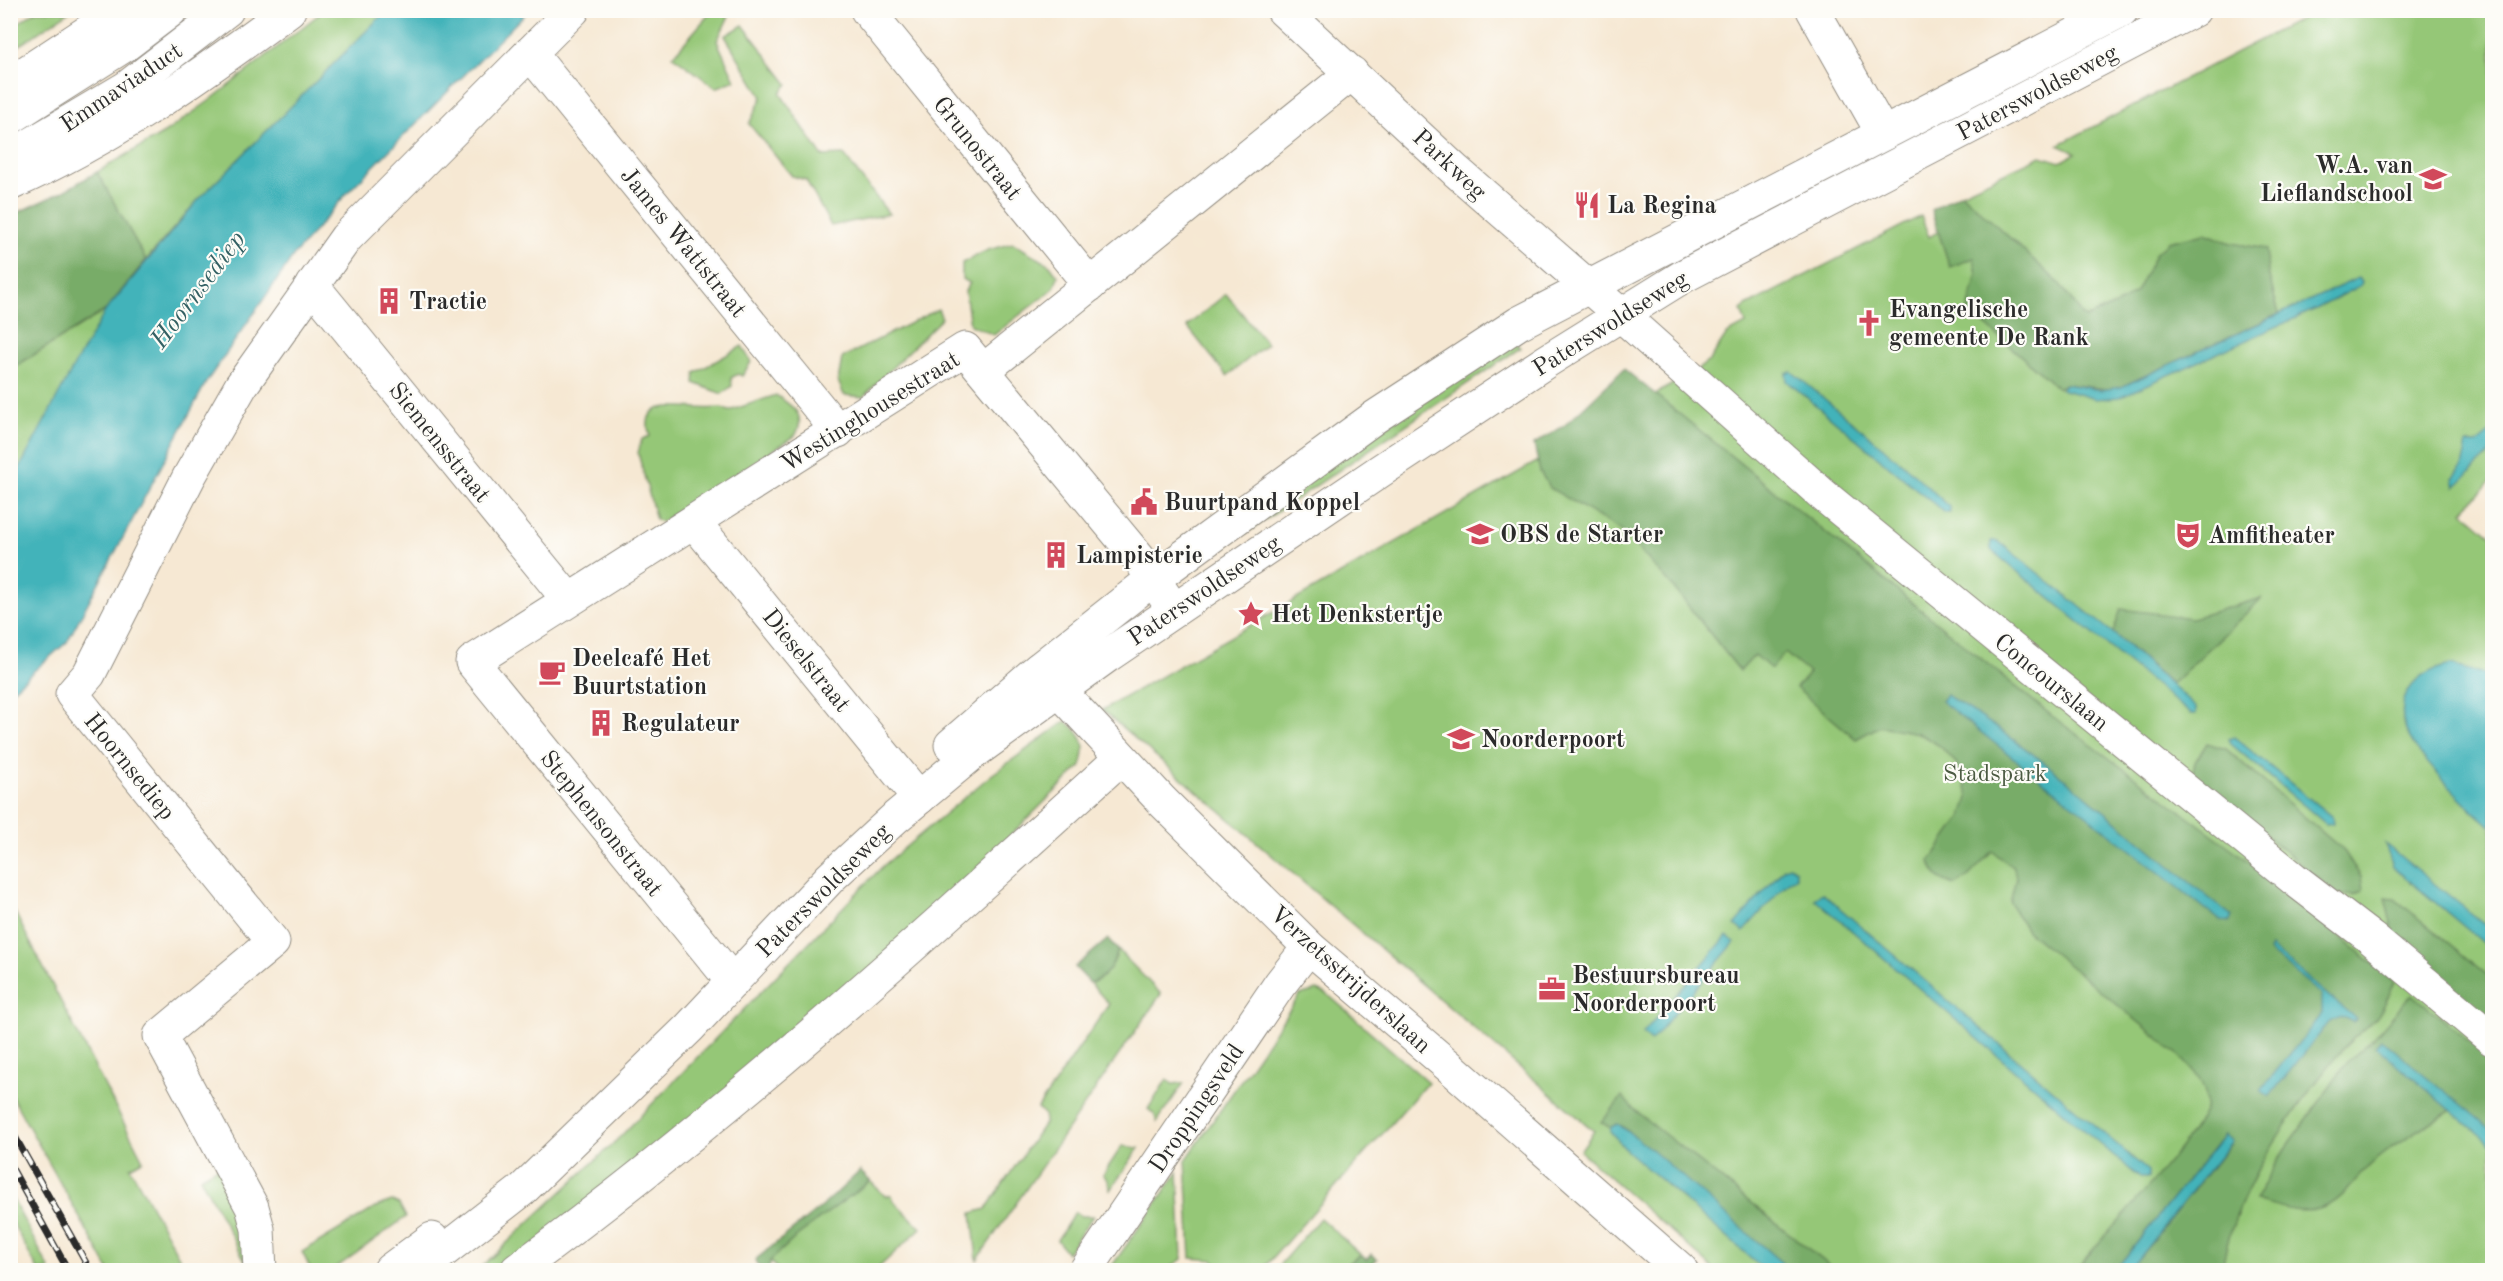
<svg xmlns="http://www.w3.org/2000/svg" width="2503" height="1281" font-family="'Old Standard TT',serif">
	<rect width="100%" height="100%" fill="#fdfcf7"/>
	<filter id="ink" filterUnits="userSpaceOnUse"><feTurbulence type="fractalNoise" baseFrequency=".0167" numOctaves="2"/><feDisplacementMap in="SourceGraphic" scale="12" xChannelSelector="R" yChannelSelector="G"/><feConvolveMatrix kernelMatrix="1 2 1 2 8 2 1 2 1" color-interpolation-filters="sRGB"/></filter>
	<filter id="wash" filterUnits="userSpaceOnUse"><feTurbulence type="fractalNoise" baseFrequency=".008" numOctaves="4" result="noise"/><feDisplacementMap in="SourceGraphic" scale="24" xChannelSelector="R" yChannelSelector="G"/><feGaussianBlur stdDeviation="1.35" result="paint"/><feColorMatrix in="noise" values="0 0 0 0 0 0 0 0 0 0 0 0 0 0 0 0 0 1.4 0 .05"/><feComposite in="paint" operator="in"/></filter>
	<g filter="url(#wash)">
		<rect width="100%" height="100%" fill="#f6e8d3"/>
		<!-- green -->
		<g fill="#95c777" stroke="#607951" stroke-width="1.5">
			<path d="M36 11H70L11 51V28Z"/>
			<path d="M323 11H387L198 200 146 260 97 172 164 133 209 101Z"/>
			<path d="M712 11H727L730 14 717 41 735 80 716 88 673 56Z"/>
			<path d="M2316 11H2492V480L2463 511 2492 536V1270H1715L1580 1151 1594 1131 1102 710 1694 372 1710 360 1727 334 1746 324 1741 310 1746 306 1921 216 1929 237 1978 209 1961 193 2041 156 2060 162 2076 153 2058 145Z"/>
			<path d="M743 25 788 84 780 93 822 156 844 155 889 214 831 226 806 180 792 176 749 124 762 97 725 36Z"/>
			<path d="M1013 243 1050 265 1058 276 1054 288 994 335 970 325 965 291 970 283 962 279V263L988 250Z"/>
			<path d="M1226 294 1267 344 1227 376 1187 326Z"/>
			<path d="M938 309 942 318 863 397 844 395 838 381 842 358Z"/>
			<path d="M106 310 11 484V427L15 402 11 369Z"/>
			<path d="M1513 339 1520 348 1246 533 1240 525Z"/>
			<path d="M742 346 751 362 742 376 738 374 731 378 732 386 722 394 694 383 695 373Z"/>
			<path d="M776 395C794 407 807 415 795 436L662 522 656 520 638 453 642 439 650 436C638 399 678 407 698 408 706 409 714 408 722 408L729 411Z"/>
			<path d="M1066 721C1083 735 1088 744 1081 766L881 963 508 1270H478L617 1140 883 866 990 776Z"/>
			<path d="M11 905 143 1160 130 1167 186 1270H109L11 1095Z"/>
			<path d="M1118 950 1161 994 977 1260 972 1213 986 1209 1045 1122 1044 1114 1038 1108 1109 1004 1090 983C1105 979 1114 964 1118 950Z"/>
			<path d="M1317 990 1327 994 1428 1082 1262 1270H1227L1213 1260 1191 1258 1186 1160 1300 995Z"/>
			<path d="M1167 1079 1172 1084 1184 1083 1157 1122 1154 1114 1148 1109Z"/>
			<path d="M1122 1146 1139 1148 1110 1190 1108 1180 1103 1175Z"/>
			<path d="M220 1166 241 1209 249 1268 200 1177Z"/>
			<path d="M1178 1172 1182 1259 1166 1270H1109Z"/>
			<path d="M870 1181 885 1196 892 1195 894 1201 921 1228 876 1270H778L770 1261 798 1235Z"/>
			<path d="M11 1196 50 1270H38L11 1220Z"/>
			<path d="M392 1201 399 1204 406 1217 333 1270H311L302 1252 380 1205Z"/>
			<path d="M1075 1212 1081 1216H1093L1067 1253 1057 1240Z"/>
			<path d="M1320 1218 1361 1255 1337 1270H1275Z"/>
		</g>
		<!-- forest -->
		<g fill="#78ac68" stroke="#526c4a" stroke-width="1.5">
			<path d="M97 172 146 260 106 310 11 369 10 216 62 192Z"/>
			<path d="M1961 193 2059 283 2085 318 2122 302 2136 292 2156 253 2168 242 2205 233 2231 243 2266 249 2268 272 2279 314 2114 390 2065 384 2058 388 1968 310 1977 274 1974 258 1950 267 1931 210Z"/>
			<path d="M1624 369 2052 716 2243 857 2395 982C2389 993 2384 1009 2376 1018 2364 1031 2349 1040 2339 1053 2291 1113 2232 1194 2222 1270H2129L2232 1142 2224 1135 2115 1270H2075C2099 1242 2201 1133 2206 1105 2209 1083 2188 1065 2174 1051L2027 931 2010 903 2016 878 2014 868 1992 851 1968 877 1956 885C1942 882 1933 875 1930 861L1962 816 1968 798 1965 781 1956 763 1940 746 1918 733 1880 726 1856 739 1796 688 1809 673 1785 653 1771 669 1755 655 1740 671 1674 588 1622 531 1550 488 1540 472 1534 444 1564 426Z"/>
			<path d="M2262 598 2172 684 2113 633 2121 609 2192 618Z"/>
			<path d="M2207 743 2226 749 2344 851 2361 877 2363 891 2354 896 2337 894 2192 775 2195 762Z"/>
			<path d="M2385 898 2395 899 2492 979V1021L2396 944Z"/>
			<path d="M1108 939 1118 950C1113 965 1107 978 1090 983L1075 967Z"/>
			<path d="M2412 994 2492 1060V1143L2452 1110C2423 1127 2393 1145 2368 1167 2353 1181 2340 1203 2319 1209 2298 1215 2275 1205 2255 1200L2280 1157 2349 1060 2371 1041Z"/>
			<path d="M1622 1097 1638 1113 1835 1270H1790L1622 1126 1617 1124 1611 1127 1601 1123Z"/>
			<path d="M860 1171 870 1181 798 1235 770 1261 769 1270H763L755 1260 827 1202Z"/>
			<path d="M1372 1254 1377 1259 1366 1270H1337L1361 1255 1367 1260Z"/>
		</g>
		<!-- water -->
		<g fill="#42b3ba" stroke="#366f72" stroke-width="1.5">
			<path d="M387 10 528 11 347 193 295 254 207 381 67 642 11 691V484L76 362 106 310 198 200Z"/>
			<path d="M2358 278 2362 282 2360 286 2316 309 2120 397 2095 399 2061 389 2065 384 2101 390 2121 387Z"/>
			<path d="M1791 371 1902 463 1950 507V513H1945L1787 381 1786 373Z"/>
			<path d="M2492 431V452L2455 487 2453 478 2462 467 2467 444H2476Z"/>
			<path d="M1991 541H1998L2113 633 2196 707V714H2191L2165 693 1991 550Z"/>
			<path d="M2451 665 2492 676V827C2471 810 2415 755 2406 730 2393 694 2419 671 2451 665Z"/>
			<path d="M1946 695C2049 756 2137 843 2232 916L2230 922 2221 921 1941 701Z"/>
			<path d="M2234 737 2332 817 2333 823 2326 824 2231 744 2229 739Z"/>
			<path d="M2385 844 2492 930V950L2393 867Z"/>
			<path d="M1789 866 1796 870V878L1789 881 1743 932 1735 925 1784 868Z"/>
			<path d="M1822 893 2148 1171V1178H2140L1815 899Z"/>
			<path d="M1727 936 1735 942 1651 1041 1643 1033Z"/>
			<path d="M2271 947 2356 1019 2353 1022 2341 1016 2331 1020 2269 1097 2261 1090 2322 1014V995L2269 951Z"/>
			<path d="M2381 1039 2492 1130V1145L2375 1046Z"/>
			<path d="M1618 1124 1652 1150 1790 1270H1765L1627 1151 1610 1131 1611 1127Z"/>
			<path d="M2224 1135 2232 1141 2129 1270H2115Z"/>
		</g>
	</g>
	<g filter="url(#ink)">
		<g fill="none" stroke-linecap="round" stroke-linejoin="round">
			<defs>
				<g id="minor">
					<path d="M867 10 1090 285"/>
					<path d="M1813 10 1883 134"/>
					<path d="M530 53 838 431"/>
					<path d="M312 285 568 599"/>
					<path d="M1620 314 1823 495 2294 879 2371 938 2492 1039"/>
					<path d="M984 370 1352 73"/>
					<path d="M694 522 919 798"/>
					<path d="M1039 669 1162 801 1309 947 1450 1067 1681 1270"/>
					<path d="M733 982 472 662 965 349 1141 561 1174 610"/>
					<path d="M260 1270 258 1229 252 1207 160 1036 273 942 72 694 89 674 189 477 241 386 346 238 573 10"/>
					<path d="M517 1270C730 1114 925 936 1121 758"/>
					<path d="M1086 1270 1280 984 1309 947"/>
				</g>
				<path id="tertiary" d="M1283 10 1456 171 1620 314"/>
				<g id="secondary">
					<path d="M10 83 121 10"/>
					<path d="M10 118 125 45 171 10"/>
					<path d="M10 157 126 88 227 10"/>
					<path d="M10 184C112 139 200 76 289 10"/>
					<path d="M951 745 1034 673 1153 579 1375 417 1519 323 2122 10"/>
					<path d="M390 1270 432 1239"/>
					<path d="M419 1270 522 1190 689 1028 831 877 896 817 973 753 1107 656 1380 471 1547 361 1682 277 2194 10"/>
				</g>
			</defs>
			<!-- minor casing -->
			<use href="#minor" stroke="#908a7f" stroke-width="35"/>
			<!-- tertiary casing -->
			<use href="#tertiary" stroke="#908a7f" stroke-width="35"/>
			<!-- secondary casing -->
			<use href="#secondary" stroke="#908a7f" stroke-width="35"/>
			<!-- minor -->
			<use href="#minor" stroke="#fff" stroke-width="33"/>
			<!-- tertiary -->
			<use href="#tertiary" stroke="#fff" stroke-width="33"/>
			<!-- secondary -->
			<use href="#secondary" stroke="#fff" stroke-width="33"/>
			<defs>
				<g id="rail">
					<path d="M10 1128 90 1270"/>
					<path d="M10 1165 68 1270"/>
				</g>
			</defs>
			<!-- rail casing -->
			<use href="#rail" stroke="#2b2b2b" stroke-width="7"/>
			<!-- rail -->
			<use href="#rail" stroke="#fdfcf7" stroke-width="4.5" stroke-dasharray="14" stroke-linecap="butt"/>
		</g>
	</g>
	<!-- icons -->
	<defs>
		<symbol id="school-bare" viewBox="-9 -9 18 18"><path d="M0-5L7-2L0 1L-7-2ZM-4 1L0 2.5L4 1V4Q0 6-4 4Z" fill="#d1495b" stroke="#fdfcf7" stroke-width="2.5" paint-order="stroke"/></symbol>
		<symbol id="restaurant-bare" viewBox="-9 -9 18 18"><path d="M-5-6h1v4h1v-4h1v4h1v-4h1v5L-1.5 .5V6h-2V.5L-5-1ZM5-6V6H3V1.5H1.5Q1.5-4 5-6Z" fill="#d1495b" stroke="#fdfcf7" stroke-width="2.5" paint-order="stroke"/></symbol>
		<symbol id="building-bare" viewBox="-9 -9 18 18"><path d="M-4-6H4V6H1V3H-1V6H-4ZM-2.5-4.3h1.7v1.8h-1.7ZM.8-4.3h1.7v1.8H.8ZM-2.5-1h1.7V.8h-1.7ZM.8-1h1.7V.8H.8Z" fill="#d1495b" stroke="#fdfcf7" stroke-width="2.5" paint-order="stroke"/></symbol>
		<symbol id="church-bare" viewBox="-9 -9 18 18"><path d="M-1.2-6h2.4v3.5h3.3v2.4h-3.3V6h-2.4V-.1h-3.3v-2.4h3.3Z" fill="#d1495b" stroke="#fdfcf7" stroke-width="2.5" paint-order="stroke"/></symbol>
		<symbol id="civic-bare" viewBox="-9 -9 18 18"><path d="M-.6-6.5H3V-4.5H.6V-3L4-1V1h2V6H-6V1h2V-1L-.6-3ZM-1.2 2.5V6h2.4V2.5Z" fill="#d1495b" stroke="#fdfcf7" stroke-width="2.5" paint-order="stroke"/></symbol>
		<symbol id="theatre-bare" viewBox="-9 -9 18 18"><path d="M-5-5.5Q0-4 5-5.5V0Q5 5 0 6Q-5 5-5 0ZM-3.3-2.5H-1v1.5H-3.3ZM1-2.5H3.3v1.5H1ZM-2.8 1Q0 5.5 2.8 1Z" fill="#d1495b" stroke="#fdfcf7" stroke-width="2.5" paint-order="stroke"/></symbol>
		<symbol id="sight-bare" viewBox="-9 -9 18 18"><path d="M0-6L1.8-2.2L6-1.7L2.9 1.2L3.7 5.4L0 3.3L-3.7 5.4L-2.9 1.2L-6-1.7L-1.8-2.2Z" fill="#d1495b" stroke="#fdfcf7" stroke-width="2.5" paint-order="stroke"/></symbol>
		<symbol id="cafe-bare" viewBox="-9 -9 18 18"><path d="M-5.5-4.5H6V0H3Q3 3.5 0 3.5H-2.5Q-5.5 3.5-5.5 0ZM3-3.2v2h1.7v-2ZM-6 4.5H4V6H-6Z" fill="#d1495b" stroke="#fdfcf7" stroke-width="2.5" paint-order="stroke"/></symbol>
		<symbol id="office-bare" viewBox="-9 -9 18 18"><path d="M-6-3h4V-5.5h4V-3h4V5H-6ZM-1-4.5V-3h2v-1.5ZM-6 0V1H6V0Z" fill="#d1495b" stroke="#fdfcf7" stroke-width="2.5" paint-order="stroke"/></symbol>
	</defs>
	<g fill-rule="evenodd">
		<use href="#school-bare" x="2414" y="160" width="38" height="38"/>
		<use href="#restaurant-bare" x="1568" y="186" width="38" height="38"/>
		<use href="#building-bare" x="370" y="282" width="38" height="38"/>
		<use href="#church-bare" x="1850" y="304" width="38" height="38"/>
		<use href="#civic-bare" x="1125" y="483" width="38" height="38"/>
		<use href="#school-bare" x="1461" y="515" width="38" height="38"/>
		<use href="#theatre-bare" x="2169" y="516" width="38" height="38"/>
		<use href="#building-bare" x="1037" y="536" width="38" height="38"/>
		<use href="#sight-bare" x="1232" y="595" width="38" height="38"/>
		<use href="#cafe-bare" x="533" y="653" width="38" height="38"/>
		<use href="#building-bare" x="582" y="704" width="38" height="38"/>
		<use href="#school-bare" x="1442" y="720" width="38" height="38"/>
		<use href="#office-bare" x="1533" y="970" width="38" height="38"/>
	</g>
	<g text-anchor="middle" stroke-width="4.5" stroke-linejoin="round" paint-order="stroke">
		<!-- street labels -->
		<g font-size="24" fill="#2b2b2b" stroke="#fdfcf7">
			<text transform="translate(121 87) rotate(-34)" y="8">Emmaviaduct</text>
			<text transform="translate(2037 92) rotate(-28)" y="8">Paterswoldseweg</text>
			<text transform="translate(978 148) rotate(51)" y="8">Grunostraat</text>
			<text transform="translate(1450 164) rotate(43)" y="8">Parkweg</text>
			<text transform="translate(684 242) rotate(51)" y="8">James Wattstraat</text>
			<text transform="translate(1610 323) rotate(-32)" y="8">Paterswoldseweg</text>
			<text transform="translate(870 411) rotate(-32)" y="8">Westinghousestraat</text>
			<text transform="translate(440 442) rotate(51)" y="8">Siemensstraat</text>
			<text transform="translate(1204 590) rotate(-34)" y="8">Paterswoldseweg</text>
			<text transform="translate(807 660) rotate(51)" y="8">Dieselstraat</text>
			<text transform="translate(2052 682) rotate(39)" y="8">Concourslaan</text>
			<text transform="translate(130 766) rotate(51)" y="8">Hoornsediep</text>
			<text transform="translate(602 823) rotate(51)" y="8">Stephensonstraat</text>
			<text transform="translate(823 890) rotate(-45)" y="8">Paterswoldseweg</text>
			<text transform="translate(1351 979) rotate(42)" y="8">Verzetsstrijderslaan</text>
			<text transform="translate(1196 1108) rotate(-56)" y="8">Droppingsveld</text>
		</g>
		<!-- poi labels -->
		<g font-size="24" font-weight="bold" fill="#2b2b2b" stroke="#fdfcf7" text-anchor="start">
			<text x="2413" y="173" text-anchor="end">W.A. van<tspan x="2413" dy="28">Lieflandschool</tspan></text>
			<text x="1607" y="213">La Regina</text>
			<text x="409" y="309">Tractie</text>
			<text x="1889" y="317">Evangelische<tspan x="1889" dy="28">gemeente De Rank</tspan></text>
			<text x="1164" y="510">Buurtpand Koppel</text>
			<text x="1500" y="542">OBS de Starter</text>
			<text x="2208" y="543">Amfitheater</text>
			<text x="1076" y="563">Lampisterie</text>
			<text x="1271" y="622">Het Denkstertje</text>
			<text x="572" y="666">Deelcafé Het<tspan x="572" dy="28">Buurtstation</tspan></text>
			<text x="621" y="731">Regulateur</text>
			<text x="1481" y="747">Noorderpoort</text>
			<text x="1572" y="983">Bestuursbureau<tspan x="1572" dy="28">Noorderpoort</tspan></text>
		</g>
		<!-- park labels -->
		<g font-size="24" fill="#4b5a42" stroke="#fdfcf7">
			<text x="1995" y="781">Stadspark</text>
		</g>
		<!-- water labels -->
		<g font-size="26" font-style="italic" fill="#346164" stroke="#fdfcf7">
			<text transform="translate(197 289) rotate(-53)" y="9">Hoornsediep</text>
		</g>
	</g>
	<!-- margin -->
	<rect width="2503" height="1281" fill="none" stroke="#fdfcf7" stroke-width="36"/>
</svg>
